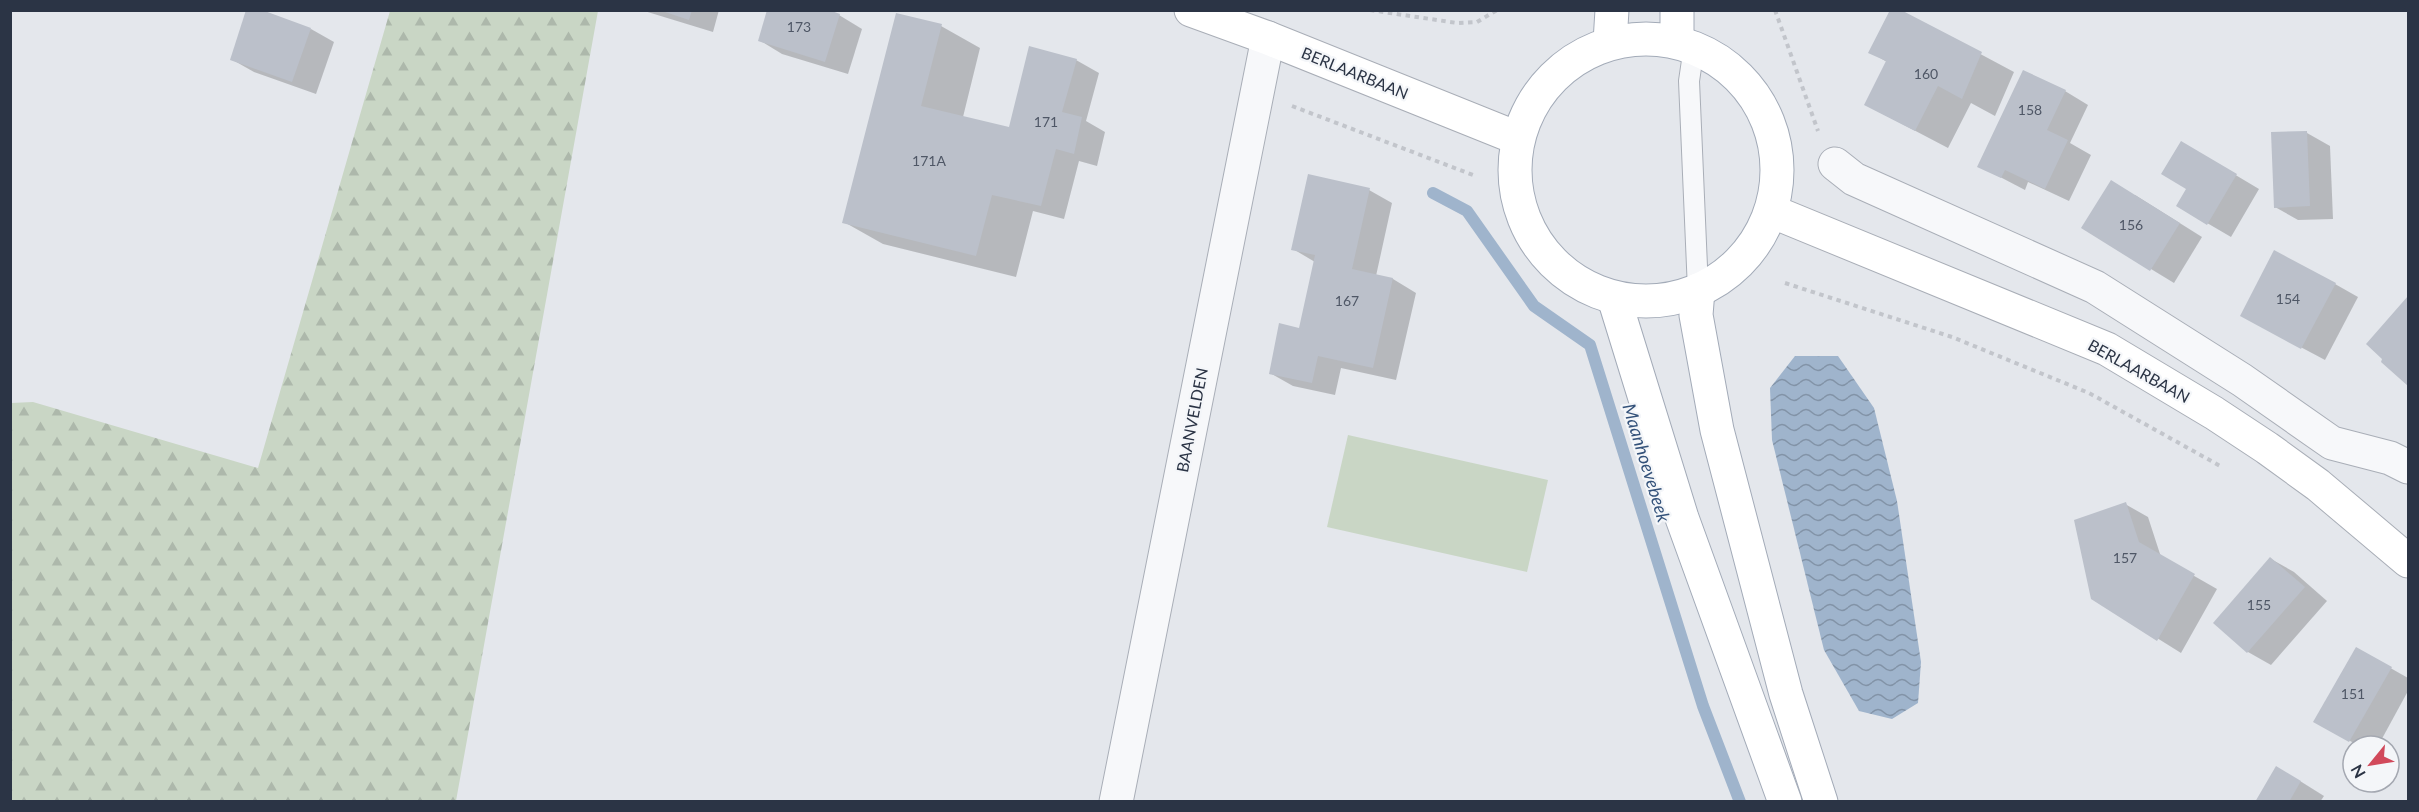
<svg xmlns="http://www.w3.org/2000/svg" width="2419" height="812" font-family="Lato,sans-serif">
	<defs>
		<pattern id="forest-firs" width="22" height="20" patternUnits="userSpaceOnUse" patternTransform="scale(1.5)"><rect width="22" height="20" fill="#c9d6c5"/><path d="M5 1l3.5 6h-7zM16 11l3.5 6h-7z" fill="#adb8ab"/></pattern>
		<pattern id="water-waves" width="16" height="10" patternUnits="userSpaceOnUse" patternTransform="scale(1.5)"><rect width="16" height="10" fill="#9fb4cc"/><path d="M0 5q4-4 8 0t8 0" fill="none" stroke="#8293a7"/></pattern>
	</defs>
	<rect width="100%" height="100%" fill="#e4e7ec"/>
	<!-- green -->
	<path fill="#c9d6c5" d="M1348 435 1548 480 1527 572 1327 527Z"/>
	<!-- forest -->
	<path fill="url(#forest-firs)" d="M390 11H598L456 801H11V403L33 402 258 468Z"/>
	<!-- water -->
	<path fill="url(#water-waves)" d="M1795 356H1838L1874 408 1897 501 1921 662 1918 703 1892 719 1859 711 1824 650 1772 440 1770 388Z"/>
	<!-- shadow -->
	<g fill="#0003">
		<path d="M641 10H719L713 32Z"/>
		<path d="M1898 10 2014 72 1995 116 1971 103 1948 148 1866 105 1887 62 1870 52Z"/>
		<path d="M839 15 862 29 848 74 782 54 759 40Z"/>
		<path d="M941 26 980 48 963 117 1010 129 1076 60 1099 73 1086 121 1105 132 1097 166 1079 161 1064 219 1033 211 1016 277 883 244 844 222Z"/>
		<path d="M311 29 334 42 316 94 254 72 231 59Z"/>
		<path d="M2065 91 2088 105 2070 143 2091 155 2069 201 2028 182 2025 190 1979 166Z"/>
		<path d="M2307 133 2330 146 2333 219 2298 220 2275 207Z"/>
		<path d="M2182 143 2259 189 2231 237 2178 206 2188 189Z"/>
		<path d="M1369 190 1392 203 1376 276 1393 279 1416 293 1396 380 1341 368 1335 395 1293 386 1270 373 1300 330 1315 262 1293 249Z"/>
		<path d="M2135 195 2202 237 2174 283 2151 269Z"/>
		<path d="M2335 284 2358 297 2325 360 2265 328Z"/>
		<path d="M2408 298V384L2383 362 2384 359 2368 344Z"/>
		<path d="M2125 504 2148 517 2161 557 2217 589 2181 653 2093 598Z"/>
		<path d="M2271 559 2294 572 2327 601 2271 665 2248 652 2215 623Z"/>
		<path d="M2357 649 2408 678V691L2378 746H2359L2315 721Z"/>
		<path d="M2300 781 2324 796 2320 802H2257Z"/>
	</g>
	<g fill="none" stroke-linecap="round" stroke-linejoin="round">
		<!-- stream -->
		<path stroke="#9fb4cc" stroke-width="12" d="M1433 193 1467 211 1534 306 1590 345 1703 706 1740 802"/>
	</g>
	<!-- building -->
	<g fill="#bbc0ca">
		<path d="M246 10H262L311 28 292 82 230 60Z"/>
		<path d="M659 10H692L689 20Z"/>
		<path d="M767 10H829L840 14 825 62 758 41Z"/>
		<path d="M1890 10H1901L1982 52 1962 99 1938 86 1915 131 1864 105 1886 61 1868 53Z"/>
		<path d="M896 13 942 24 921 106 1009 127 1029 46 1077 59 1062 112 1082 117 1074 154 1056 149 1041 206 992 195 976 256 842 223Z"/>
		<path d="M2023 70 2066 90 2047 130 2068 140 2045 189 2005 170 2001 178 1977 167Z"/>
		<path d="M2307 131 2310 206 2274 208 2271 132Z"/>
		<path d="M2181 141 2237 174 2207 225 2176 206 2186 189 2161 174Z"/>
		<path d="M1308 174 1370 188 1352 269 1393 278 1373 368 1318 356 1312 383 1269 374 1279 323 1299 328 1315 255 1291 250Z"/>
		<path d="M2111 180 2180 223 2150 271 2081 228Z"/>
		<path d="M2274 250 2336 283 2301 349 2240 316Z"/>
		<path d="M2408 296V386L2381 362 2382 359 2366 344Z"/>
		<path d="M2126 502 2139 542 2195 574 2157 641 2091 599 2074 520Z"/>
		<path d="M2270 557 2305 587 2247 653 2213 623Z"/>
		<path d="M2356 647 2392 667 2349 742 2313 722Z"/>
		<path d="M2276 766 2301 781 2289 802H2255Z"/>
	</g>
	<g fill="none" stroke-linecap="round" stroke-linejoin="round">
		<defs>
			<path id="lane" d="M1694 47 1689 81 1698 290"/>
			<g id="street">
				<path d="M1835 164 1854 179 2095 287 2242 380 2332 443 2390 458 2408 467"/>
				<path d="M1116 802 1268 38"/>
			</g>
			<g id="secondary">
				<path d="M1191 10 1268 38 1517 138"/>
				<path d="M1771 211 2107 349 2214 413 2267 448 2318 485 2408 561"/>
			</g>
			<g id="primary">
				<path d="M1677 10V41"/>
				<circle cx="1646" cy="170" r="131"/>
				<path d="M1610 42 1612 10"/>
				<path d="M1698 290 1696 315 1717 430 1786 694 1821 802"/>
				<path d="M1614 298 1682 518 1785 802"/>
			</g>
		</defs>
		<!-- lane casing -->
		<use href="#lane" stroke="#a9aeb7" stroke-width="22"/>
		<!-- street casing -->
		<use href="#street" stroke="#a9aeb7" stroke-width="35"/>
		<!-- secondary casing -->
		<use href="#secondary" stroke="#a9aeb7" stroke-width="35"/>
		<!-- primary casing -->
		<use href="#primary" stroke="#a3abb8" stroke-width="35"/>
		<!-- path -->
		<g stroke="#c2c5cb" stroke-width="4" stroke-dasharray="4.5 4.5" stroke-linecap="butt">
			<path d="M1370 10 1457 23 1477 22 1497 10"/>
			<path d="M1775 10 1818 131"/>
			<path d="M1292 106 1473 175"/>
			<path d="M1785 283 1952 337 2089 393 2222 467"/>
		</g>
		<!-- lane -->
		<use href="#lane" stroke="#f7f8fa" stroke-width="20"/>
		<!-- street -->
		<use href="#street" stroke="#f7f8fa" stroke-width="33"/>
		<!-- secondary -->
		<use href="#secondary" stroke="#fff" stroke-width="33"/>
		<!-- primary -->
		<use href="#primary" stroke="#fff" stroke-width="33"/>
	</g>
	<g text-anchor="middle" stroke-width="4.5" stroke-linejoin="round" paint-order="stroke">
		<!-- number labels -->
		<g font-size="14" fill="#4f5766">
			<text x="799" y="32">173</text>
			<text x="1926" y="79">160</text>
			<text x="2030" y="115">158</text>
			<text x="1046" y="127">171</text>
			<text x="929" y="166">171A</text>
			<text x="2131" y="230">156</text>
			<text x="2288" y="304">154</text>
			<text x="1347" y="306">167</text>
			<text x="2125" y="563">157</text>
			<text x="2259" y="610">155</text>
			<text x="2353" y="699">151</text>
		</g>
		<!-- street labels -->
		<g font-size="16" fill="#2b3445" stroke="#f4f6f9">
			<text transform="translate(1355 73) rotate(22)" y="6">BERLAARBAAN</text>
			<text transform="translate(2139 371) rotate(29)" y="6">BERLAARBAAN</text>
			<text transform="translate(1192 420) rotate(-79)" y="6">BAANVELDEN</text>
		</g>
		<!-- water labels -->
		<g font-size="18" font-style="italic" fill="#34527a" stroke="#f4f6f9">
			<text transform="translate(1646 463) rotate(73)" y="6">Maanhoevebeek</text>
		</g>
	</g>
	<!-- border -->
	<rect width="2419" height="812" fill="none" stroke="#2b3445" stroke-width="24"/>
	<!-- north arrow -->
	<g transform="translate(2371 764) rotate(240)"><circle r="28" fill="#f4f6f9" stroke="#a4a8b1" stroke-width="1.5"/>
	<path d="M0-4.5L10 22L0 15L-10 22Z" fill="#d1495b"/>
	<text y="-9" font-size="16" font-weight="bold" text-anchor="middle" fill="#2b3445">N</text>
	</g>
</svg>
